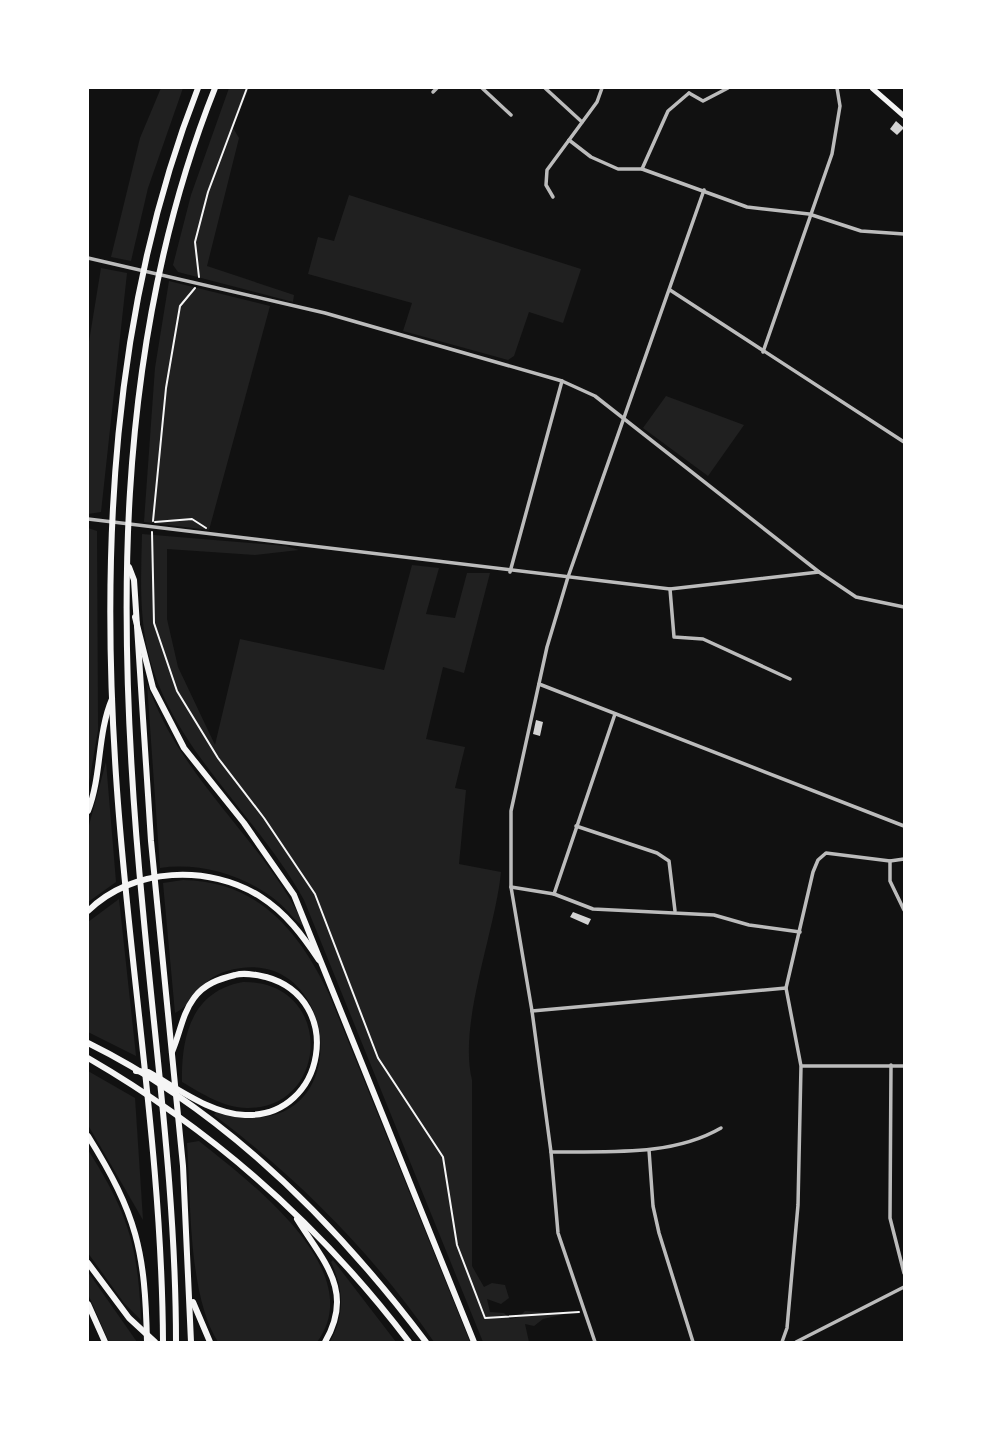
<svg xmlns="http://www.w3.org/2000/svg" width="992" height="1430" font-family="'DejaVu Sans',sans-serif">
	<rect width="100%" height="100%" fill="#111"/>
	<!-- green -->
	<g fill="#202020">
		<path d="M161 88H183L148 188 131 261 111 257 140 138Z"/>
		<path d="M229 88H249L233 128 239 138 207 266 294 295 293 302 178 272 173 265 191 195Z"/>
		<path d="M349 195 581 269 563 323 529 312 514 356 508 360 403 331 412 303 308 274 318 237 334 241Z"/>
		<path d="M101 268 127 273 101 512 88 514V348Z"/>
		<path d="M169 281 270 306 209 530 144 522 155 368Z"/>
		<path d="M666 396 744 425 708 476 643 428Z"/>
		<path d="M88 528 97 531 98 730 88 789Z"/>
		<path d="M142 534 286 546 299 550 255 555 167 549V619L178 667 215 745 240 639 384 670 412 565 439 568 426 614 455 618 467 573H490L464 673 443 667 426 739 465 747 455 788 466 790 459 864 501 872C495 933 458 1023 472 1080V1266L484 1287 492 1283 505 1285 509 1298 501 1304 487 1299 490 1312 504 1313 510 1319 519 1317 525 1311 565 1314 543 1319 534 1326 525 1324 529 1342H483L304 900C257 814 172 750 148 652 139 613 141 574 142 534Z"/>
		<path d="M147 684C157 709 168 733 184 756 223 815 274 862 305 927 296 923 287 909 278 902 247 876 201 862 160 868Z"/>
		<path d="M106 762 116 882 88 902V829Z"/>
		<path d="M183 880C258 881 299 931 329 994L470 1342H434C375 1256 298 1178 214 1115L216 1112C363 1156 344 936 227 971 197 980 196 1003 175 1013L163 883Z"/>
		<path d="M119 899 136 1056 88 1032V922Z"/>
		<path d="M243 982C335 981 330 1109 247 1108 224 1108 201 1093 182 1082 181 1036 192 991 243 982Z"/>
		<path d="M88 1071 135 1098 143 1220 88 1125Z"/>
		<path d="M199 1141C249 1181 370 1271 317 1342H218C188 1295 191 1200 187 1143Z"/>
		<path d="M88 1150C128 1213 138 1246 141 1320L124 1303 88 1253Z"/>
		<path d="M333 1260 396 1342H330C345 1314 344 1290 331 1262Z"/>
		<path d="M88 1272 137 1342H109L88 1294Z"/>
	</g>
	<!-- building -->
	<g fill="#d3d3d3">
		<path d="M896 121 904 128 897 135 890 129Z"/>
		<path d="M536 720 543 722 540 736 533 734Z"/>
		<path d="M573 912 591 919 588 925 570 917Z"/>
	</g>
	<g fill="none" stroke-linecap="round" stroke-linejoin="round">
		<!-- path -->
		<g stroke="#f5f5f5" stroke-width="2">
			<path d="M199 277 195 242 208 192 247 88"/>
			<path d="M153 521 166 388 180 306 195 288"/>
			<path d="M155 522 192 519 206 528"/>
			<path d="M152 532 154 623 177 691 218 758 264 818 315 894 378 1058 443 1157 457 1245 485 1318 579 1312"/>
		</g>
		<!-- minor -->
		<g stroke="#bcbcbc" stroke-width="3.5">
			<path d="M482 88 511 115"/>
			<path d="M545 88 582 122"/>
			<path d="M433 92 437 88"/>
			<path d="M689 93 703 101 728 88"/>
			<path d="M569 140 591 157 618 169H642L747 207 809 214 861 231 904 234"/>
			<path d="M642 169 668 111 689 93"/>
			<path d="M553 197 546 185 547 170 597 102 602 88"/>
			<path d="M88 258 325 313 562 381 595 396 819 572 856 597 904 607"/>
			<path d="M670 290 904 442"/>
			<path d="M763 352 832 154 840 106 837 88"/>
			<path d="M88 519 670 589 819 572"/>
			<path d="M510 572 562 381"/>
			<path d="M670 589 674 637 703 639 790 679"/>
			<path d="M539 684 904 826"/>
			<path d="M576 826 657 853 669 861 675 911"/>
			<path d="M890 861V881L904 910"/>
			<path d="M511 887 554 894 593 909 714 915 749 925 800 932"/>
			<path d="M554 894 615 714"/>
			<path d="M532 1011 786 988"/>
			<path d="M891 1065 890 1218 904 1273"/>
			<path d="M802 1066H904"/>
			<path d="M649 1150 653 1206 659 1233 693 1342"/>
			<path d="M551 1152C607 1151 671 1157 721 1128"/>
			<path d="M595 1342 558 1233 551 1152 532 1011 511 887V811L547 647 568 577 704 190"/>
			<path d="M782 1342 787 1328 798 1205 801 1066 786 988 813 872 818 860 826 853 890 861 904 859"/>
			<path d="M796 1342 904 1287"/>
		</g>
		<!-- primary -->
		<path stroke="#f5f5f5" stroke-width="5" d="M872 88 904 116"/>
		<!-- motorway -->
		<g stroke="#f5f5f5" stroke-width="6">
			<path d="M129 567 134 580 151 841 183 1166 191 1342"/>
			<path d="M135 617 153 688 184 748 244 823 294 895 474 1342"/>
			<path d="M88 811C102 775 97 734 112 699"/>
			<path d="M88 911C132 867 210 864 261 897 286 913 303 936 319 960"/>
			<path d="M88 1043C224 1110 336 1223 426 1342"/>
			<path d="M88 1058C214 1131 321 1226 409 1342"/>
			<path d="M136 1071 148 1072C177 1088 211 1114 245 1115 326 1118 346 999 266 977 256 975 245 972 235 975 219 979 204 984 194 998 182 1014 180 1034 172 1052"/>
			<path d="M88 1136C137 1215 145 1250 147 1342"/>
			<path d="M297 1219C323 1261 355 1291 325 1342"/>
			<path d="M88 1263 129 1318 155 1342"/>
			<path d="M193 1302 210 1342"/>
			<path d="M88 1304 105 1342"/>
			<path d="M163 1342C162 1158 130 974 117 790 100 554 111 310 198 88"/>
			<path d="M176 1342C176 1198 156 1054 143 911 116 635 111 349 215 88"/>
		</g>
	</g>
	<!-- border -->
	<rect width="992" height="1430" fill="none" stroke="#ffffff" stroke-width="178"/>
</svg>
